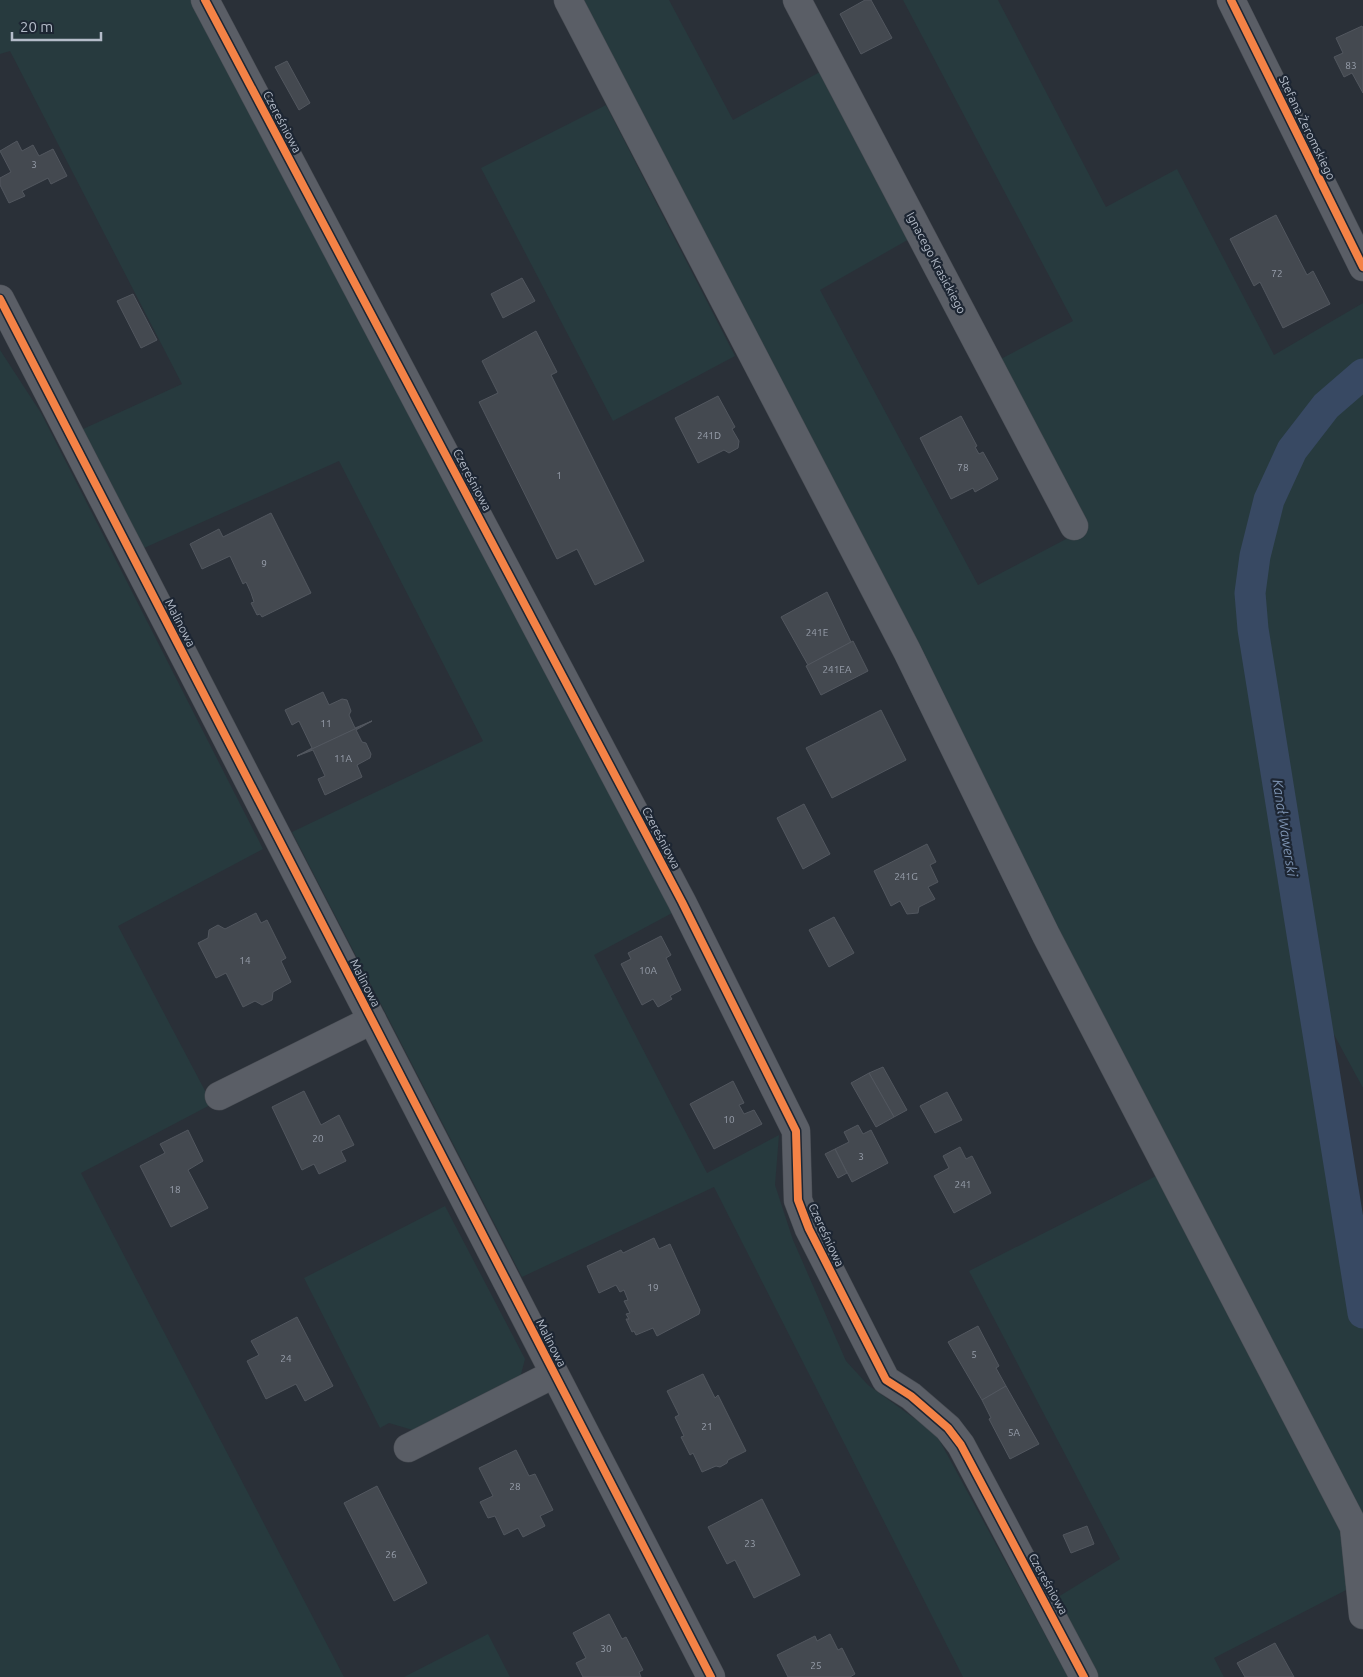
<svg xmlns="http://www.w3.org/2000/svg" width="1363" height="1677" font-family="Ubuntu,sans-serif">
	<rect width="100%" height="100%" fill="#2a3038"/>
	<!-- green -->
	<g fill="#273a3e">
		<path d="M0 0H193L674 912 594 955 707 1173 779 1135 775 1185 793 1240 846 1361 868 1385 936 1434 1068 1677H963L714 1187 522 1277 292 832 483 741 339 461 144 548 83 429 182 384 10 51 0 54Z"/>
		<path d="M580 0H669L733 120 827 68 911 238 820 290 978 585 1070 537 997 361 1073 321 903 0H998L1106 207 1177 169 1274 355 1363 303V1088L1325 1018 1363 1258V1525Z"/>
		<path d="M606 105 735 356 613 421 481 168Z"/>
		<path d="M0 350 41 413 263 849 118 926 212 1104 81 1173 344 1677H0Z"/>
		<path d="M1158 1175 1346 1542 1352 1587 1214 1658 1224 1677H1094L1053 1600 1120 1559 969 1271Z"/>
		<path d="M445 1206 525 1359 520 1378 416 1431 389 1423 380 1428 304 1278Z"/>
		<path d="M488 1634 510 1677H404Z"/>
	</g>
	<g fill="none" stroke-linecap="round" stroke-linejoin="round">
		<!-- canal -->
		<path stroke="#384963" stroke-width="31" d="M1363 374 1326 406 1292 450 1269 500 1255 556 1250 593 1253 629 1363 1313"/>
	</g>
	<!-- building -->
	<g fill="#444950" stroke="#52575f">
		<path d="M865 0H871L892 38 861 54 840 14Z"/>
		<path d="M1362 26 1363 28V93L1352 73 1344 77 1334 57 1343 53 1336 38Z"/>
		<path d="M287 61 310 103 299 110 275 67Z"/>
		<path d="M17 141 22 151 33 145 39 156 53 149 67 176 51 184 48 178 22 191 25 196 9 203 0 185V178L11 172 0 151Z"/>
		<path d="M1276 215 1307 275 1313 271 1330 304 1283 328 1260 282 1254 286 1230 239Z"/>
		<path d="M522 278 535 301 503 318 491 294Z"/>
		<path d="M133 294 157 340 141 348 117 301Z"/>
		<path d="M536 331 557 372 551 375 644 561 595 585 577 549 557 559 479 402 498 393 482 361Z"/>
		<path d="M718 396 735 427 732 429 739 441 738 448 729 453 724 450 698 463 675 418Z"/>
		<path d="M961 416 977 446 975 447 979 454 983 452 998 479 975 492 973 488 951 499 920 438Z"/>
		<path d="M271 513 311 593 262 617 260 614 257 615 251 603 254 602 251 593 246 582 243 584 230 556 202 569 190 544 219 529 223 537Z"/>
		<path d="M827 592 851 642 808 665 781 617Z"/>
		<path d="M853 641 868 671 821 695 806 666Z"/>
		<path d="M323 692 329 705 342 699 347 700 351 711 349 715 355 728 372 721 297 756 312 748 299 721 292 725 285 710Z"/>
		<path d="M881 710 906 760 832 798 806 748Z"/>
		<path d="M372 721 356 730 362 742 366 743 371 754 370 758 357 765 362 777 325 795 318 779 325 776 313 750 297 756Z"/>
		<path d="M804 804 830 854 803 869 777 818Z"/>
		<path d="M927 844 936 862 930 865 938 882 928 887 935 899 919 907 918 913 907 914 900 901 891 906 874 871Z"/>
		<path d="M256 913 261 923 267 920 286 958 281 961 291 982 273 992 272 1000 262 1005 255 1001 243 1007 226 973 216 978 198 943 208 938 209 930 218 925 225 929Z"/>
		<path d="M834 917 854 953 829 967 809 930Z"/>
		<path d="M661 936 671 955 666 958 681 990 670 996 672 999 658 1007 653 999 642 1005 621 964 631 959 628 953Z"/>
		<path d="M883 1067 907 1110 894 1117 869 1073Z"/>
		<path d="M869 1073 894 1117 876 1127 851 1083Z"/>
		<path d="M733 1081 744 1103 739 1105 744 1114 754 1110 762 1124 714 1149 690 1104Z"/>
		<path d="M304 1091 321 1125 339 1115 354 1145 341 1151 346 1161 319 1174 314 1164 302 1170 272 1107Z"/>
		<path d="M947 1092 962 1120 935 1133 920 1106Z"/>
		<path d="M858 1125 863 1134 871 1130 888 1163 852 1182 835 1149 849 1142 844 1132Z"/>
		<path d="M188 1130 203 1161 188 1170 208 1208 171 1227 140 1166 165 1153 160 1144Z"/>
		<path d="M960 1147 966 1159 972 1156 991 1193 954 1213 934 1176 949 1168 943 1156Z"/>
		<path d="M835 1149 847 1173 838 1178 825 1154Z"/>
		<path d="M654 1238 659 1249 670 1244 700 1310 699 1314 657 1336 653 1328 636 1335 634 1331 632 1332 626 1319H629L626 1314 630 1313 624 1301 628 1300 624 1290 620 1292 616 1285 599 1293 587 1266 621 1250 623 1253Z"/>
		<path d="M297 1317 333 1386 305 1401 296 1384 266 1399 247 1361 259 1355 251 1341Z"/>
		<path d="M978 1326 999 1366 996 1368 1006 1386 982 1400 948 1342Z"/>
		<path d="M703 1374 715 1398 718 1395 746 1451 728 1460 727 1463 720 1467 716 1466 702 1472 693 1453 690 1455 681 1437 684 1436 675 1417 679 1415 667 1391Z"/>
		<path d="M1006 1386 1039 1444 1010 1459 989 1419 991 1418 982 1400Z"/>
		<path d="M516 1450 529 1476 535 1474 553 1510 540 1516 545 1526 523 1537 518 1528 504 1535 495 1516 488 1518 480 1502 493 1496 479 1468Z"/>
		<path d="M377 1486 427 1583 394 1601 344 1503Z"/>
		<path d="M762 1499 800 1575 754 1598 735 1560 727 1564 708 1527Z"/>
		<path d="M1087 1526 1094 1544 1071 1553 1063 1535Z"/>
		<path d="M609 1614 622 1639 626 1637 643 1670 639 1672 641 1677H583L576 1663 586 1658 573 1633Z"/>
		<path d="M830 1634 838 1650 842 1648 855 1674 850 1677H788L777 1655 815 1636 817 1641Z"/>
		<path d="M1275 1643 1294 1677H1245L1237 1663Z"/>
	</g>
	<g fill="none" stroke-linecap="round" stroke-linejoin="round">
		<defs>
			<g id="minor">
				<path d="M205 0 682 902 796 1131 798 1200 809 1229 886 1380 911 1396 948 1428 961 1445 1084 1677"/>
				<path d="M568 0 907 651 1046 935 1354 1527 1363 1615"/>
				<path d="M797 0 1074 526"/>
				<path d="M1231 0 1363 267"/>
				<path d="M0 299 711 1677"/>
				<path d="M219 1096 372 1020"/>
				<path d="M408 1448 554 1374"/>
			</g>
		</defs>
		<!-- minor casing -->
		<use href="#minor" stroke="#484c53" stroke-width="29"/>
		<!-- minor -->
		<use href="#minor" stroke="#5a5e66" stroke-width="28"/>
		<defs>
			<g id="cycleway">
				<path d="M205 0 682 902 796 1131 798 1200 809 1229 886 1380 911 1396 948 1428 961 1445 1084 1677"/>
				<path d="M1231 0 1363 267"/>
				<path d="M0 299 711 1677"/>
			</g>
		</defs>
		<!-- cycleway casing -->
		<use href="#cycleway" stroke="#1d2633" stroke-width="11"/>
		<!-- cycleway -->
		<use href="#cycleway" stroke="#f48246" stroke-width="8"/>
	</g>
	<g text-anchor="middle" stroke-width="4.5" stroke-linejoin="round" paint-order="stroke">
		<!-- number labels -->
		<g font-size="10" fill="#989fab">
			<text x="1351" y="69">83</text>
			<text x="34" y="168">3</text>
			<text x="1277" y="277">72</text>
			<text x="709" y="439">241D</text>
			<text x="963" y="471">78</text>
			<text x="559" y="479">1</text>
			<text x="264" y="567">9</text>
			<text x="817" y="636">241E</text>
			<text x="837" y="673">241EA</text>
			<text x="326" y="727">11</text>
			<text x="343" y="762">11A</text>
			<text x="906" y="880">241G</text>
			<text x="245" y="964">14</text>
			<text x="648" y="974">10A</text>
			<text x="729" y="1123">10</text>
			<text x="318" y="1142">20</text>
			<text x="861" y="1160">3</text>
			<text x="963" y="1188">241</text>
			<text x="175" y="1193">18</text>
			<text x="653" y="1291">19</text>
			<text x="974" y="1358">5</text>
			<text x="286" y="1362">24</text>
			<text x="707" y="1430">21</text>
			<text x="1014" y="1436">5A</text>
			<text x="515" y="1490">28</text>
			<text x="750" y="1547">23</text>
			<text x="391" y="1558">26</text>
			<text x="606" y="1652">30</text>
			<text x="816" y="1669">25</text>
		</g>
		<!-- street labels -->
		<g font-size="12" fill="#b4bcc9" stroke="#1d2633">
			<text transform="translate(282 122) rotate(62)" y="4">Czereśniowa</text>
			<text transform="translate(1307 128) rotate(64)" y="4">Stefana Żeromskiego</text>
			<text transform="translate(936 263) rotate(62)" y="4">Ignacego Krasickiego</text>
			<text transform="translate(472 480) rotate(62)" y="4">Czereśniowa</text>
			<text transform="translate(180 623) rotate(63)" y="4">Malinowa</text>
			<text transform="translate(661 838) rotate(62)" y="4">Czereśniowa</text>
			<text transform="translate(365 983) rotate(63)" y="4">Malinowa</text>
			<text transform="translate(826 1235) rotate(65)" y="4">Czereśniowa</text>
			<text transform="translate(551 1343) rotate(63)" y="4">Malinowa</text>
			<text transform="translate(1048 1584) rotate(61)" y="4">Czereśniowa</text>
		</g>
		<!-- water labels -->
		<g font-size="14" font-style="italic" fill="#7c92b1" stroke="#1d2633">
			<text transform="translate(1285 828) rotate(81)" y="5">Kanał Wawerski</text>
		</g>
	</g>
	<!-- scale -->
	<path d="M12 32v8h89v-8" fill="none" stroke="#b4bcc9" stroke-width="2.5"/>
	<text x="20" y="32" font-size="15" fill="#b4bcc9" stroke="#1d2633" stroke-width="4" paint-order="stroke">20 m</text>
</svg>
